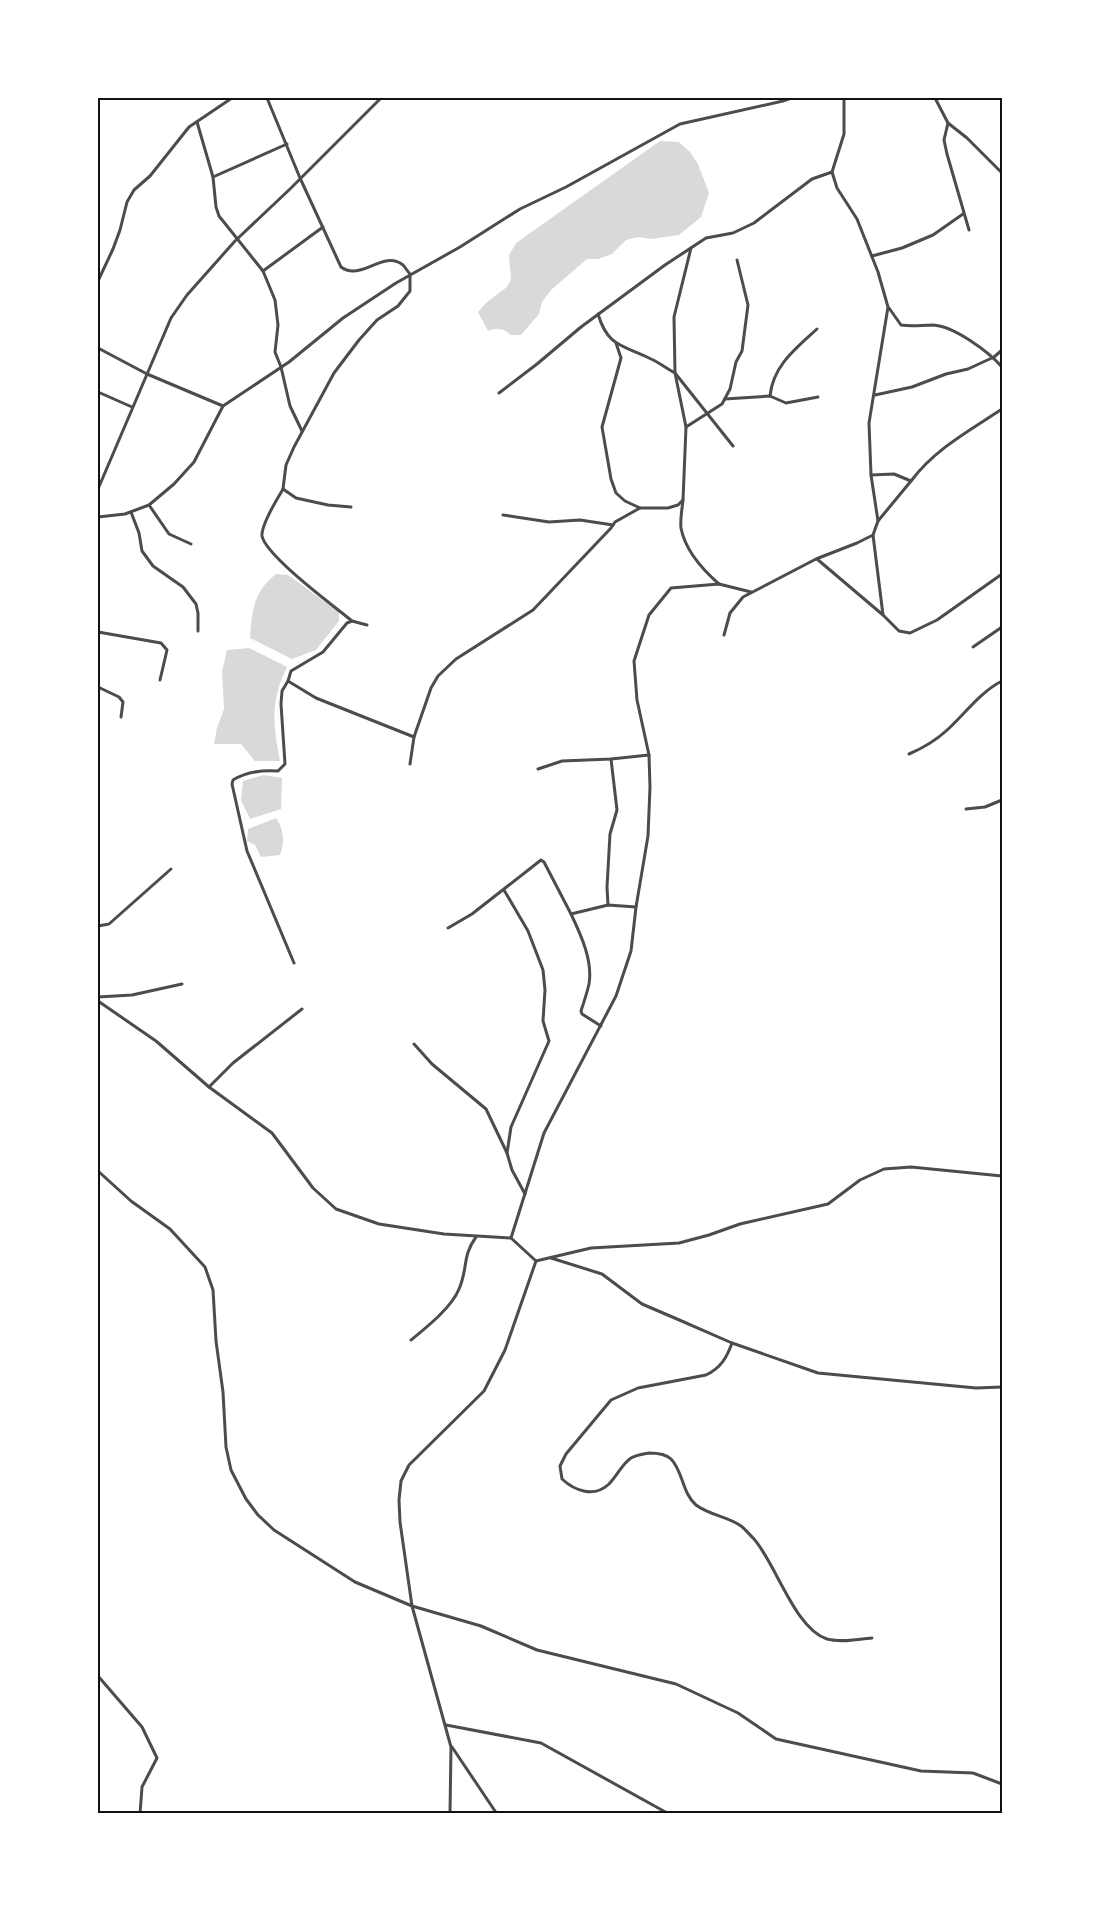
<svg xmlns="http://www.w3.org/2000/svg" width="1100" height="1911" font-family="Commissioner,sans-serif">
	<rect width="100%" height="100%" fill="#fff"/>
	<!-- water -->
	<g fill="#d9d9d9">
		<path d="M660 141 679 142 690 152 698 164 709 193 701 217 679 235 651 239 638 237 626 240 612 254 598 259H587L551 290 542 302 539 314 521 335H510C504 328 497 327 488 331L478 312 487 302 507 287 511 279 509 255 516 243Z"/>
		<path d="M276 574 288 575 339 612V621L316 650 292 659 250 638C252 611 253 592 276 574Z"/>
		<path d="M249 648 287 667C270 702 273 724 280 761H255L241 744H214L217 728 224 709 222 672 227 650Z"/>
		<path d="M264 775 282 778 281 809 250 819 241 800 243 781Z"/>
		<path d="M276 818C284 829 285 843 280 855L261 857 255 845 247 841 248 829Z"/>
	</g>
	<g fill="none" stroke-linecap="round" stroke-linejoin="round">
		<!-- minor -->
		<g stroke="#4c4c4c" stroke-width="3">
			<path d="M267 98 300 178 341 267C361 282 383 249 403 265 405 267 408 272 410 274V291L398 306 377 320 359 340 334 373 294 447 286 465 283 489 296 498 328 505 351 507"/>
			<path d="M935 98 948 123 967 138 1002 173"/>
			<path d="M197 122 213 177 216 207 219 216 263 271 275 300 278 325 275 352 281 367 290 406 302 431"/>
			<path d="M948 123 944 140 947 154 969 230"/>
			<path d="M213 177 287 144"/>
			<path d="M691 248 674 317 675 373 733 446"/>
			<path d="M872 256 902 248 933 235 963 214"/>
			<path d="M263 271 323 227"/>
			<path d="M98 281 113 249 120 230 127 202 134 190 150 176 189 127 232 98"/>
			<path d="M889 308 901 325C913 327 921 325 933 325 954 326 989 352 1002 367"/>
			<path d="M598 314C608 348 624 345 651 359 660 363 667 369 675 373L686 427"/>
			<path d="M616 343 621 358 602 427 611 479 616 493 625 501 640 508H668L678 505 683 500 686 427 722 404 730 389 736 362 742 351 748 305 737 260"/>
			<path d="M98 348 147 374 223 406"/>
			<path d="M98 392 132 407"/>
			<path d="M499 393 537 364 581 327 665 265 706 238 733 233 754 223 812 179 832 172"/>
			<path d="M875 395 912 387 946 374 968 369 994 357 1002 350"/>
			<path d="M770 396C773 366 795 349 817 329"/>
			<path d="M725 399 770 396 786 403 818 397"/>
			<path d="M871 475 894 474 911 481C935 449 969 431 1002 409"/>
			<path d="M98 489 171 318 187 295 235 241 290 189 381 98"/>
			<path d="M283 489C277 499 261 525 262 536 266 556 334 606 352 621"/>
			<path d="M683 500C682 510 680 519 681 528 685 550 703 570 719 584"/>
			<path d="M149 505 169 534 191 544"/>
			<path d="M131 512 139 533 142 551 153 566 183 587 196 604 198 613V631"/>
			<path d="M503 515 549 522 580 520 613 525"/>
			<path d="M98 517 125 514 149 505 174 484 194 462 223 406 289 362 343 318 396 283 460 247 520 209 566 187 680 124 783 101 791 98"/>
			<path d="M878 521 911 481"/>
			<path d="M873 535 883 615"/>
			<path d="M817 559 883 615 899 631 910 633 937 620 1002 574"/>
			<path d="M367 625 352 621 347 623 323 652 291 671 288 681 316 698 414 737"/>
			<path d="M98 632 161 643 167 650 160 680"/>
			<path d="M724 635 730 613 743 597 816 559 857 543 873 535 878 521 871 475 869 423 888 307 878 272 857 219 837 188 832 172 844 134V98"/>
			<path d="M973 647 1002 627"/>
			<path d="M288 681 282 691 281 704 285 764 278 771C264 770 246 772 233 780L232 784 247 851 294 963"/>
			<path d="M98 687 119 697 123 702 121 717"/>
			<path d="M909 754C923 748 935 741 946 731 964 715 980 692 1002 681"/>
			<path d="M410 764 414 737 431 688 438 676 456 659 533 610 611 528 615 522 640 508"/>
			<path d="M538 769 562 761 611 759 649 755"/>
			<path d="M966 809 985 807 1002 800"/>
			<path d="M504 890 528 931 543 970 545 990 543 1021 549 1041 511 1127 507 1153"/>
			<path d="M608 905 607 887 610 834 617 810 611 759"/>
			<path d="M571 914C581 935 593 961 589 984 587 993 584 1002 581 1011L582 1014 601 1026"/>
			<path d="M98 926 109 924 171 869"/>
			<path d="M448 928 472 914 541 860 544 862 571 914 608 905 636 907"/>
			<path d="M98 997 132 995 182 984"/>
			<path d="M98 1001 156 1041 209 1087 272 1133 313 1188 336 1209 379 1224 444 1234 511 1238 536 1261 505 1350 484 1391 409 1465 401 1481 399 1500 400 1522 412 1606 451 1747 450 1814"/>
			<path d="M414 1044 432 1064 486 1109 507 1153 512 1170 525 1194"/>
			<path d="M209 1087 233 1063 302 1009"/>
			<path d="M98 1171 131 1201 170 1229 205 1267 213 1290 216 1341 223 1392 226 1447 231 1470 246 1499 258 1515 274 1530 355 1582 412 1606 481 1626 537 1650 676 1684 738 1713 776 1739 921 1771 973 1773 1002 1784"/>
			<path d="M511 1238 544 1133 616 996 631 951 636 907 648 836 650 787 649 755 637 700 634 661 649 615 671 588 719 584 751 592"/>
			<path d="M551 1258 602 1274 642 1304 677 1319 732 1343 818 1373 976 1388 1002 1387"/>
			<path d="M536 1261 591 1248 679 1243 709 1235 740 1224 828 1204 860 1180 884 1169 911 1167 1002 1176"/>
			<path d="M411 1340C427 1327 452 1307 459 1289 468 1269 462 1256 476 1237"/>
			<path d="M732 1343C727 1357 721 1368 706 1375L638 1388 611 1400 566 1454 560 1466 562 1479C575 1491 594 1498 609 1484 617 1476 622 1464 631 1458 636 1455 644 1454 649 1453 656 1453 666 1454 671 1459 683 1471 682 1493 696 1505 709 1515 729 1517 741 1526 745 1529 750 1535 754 1539 776 1564 795 1629 827 1639 841 1643 858 1639 872 1638"/>
			<path d="M98 1459V1460"/>
			<path d="M98 1676 142 1727 157 1758 142 1787 140 1814"/>
			<path d="M446 1725 541 1743 669 1814"/>
			<path d="M452 1747 497 1814"/>
		</g>
	</g>
	<!-- border -->
	<rect width="1100" height="1911" fill="none" stroke="#ffffff" stroke-width="198"/>
	<rect x="99" y="99" width="902" height="1713" fill="none" stroke="#111" stroke-width="2"/>
</svg>
